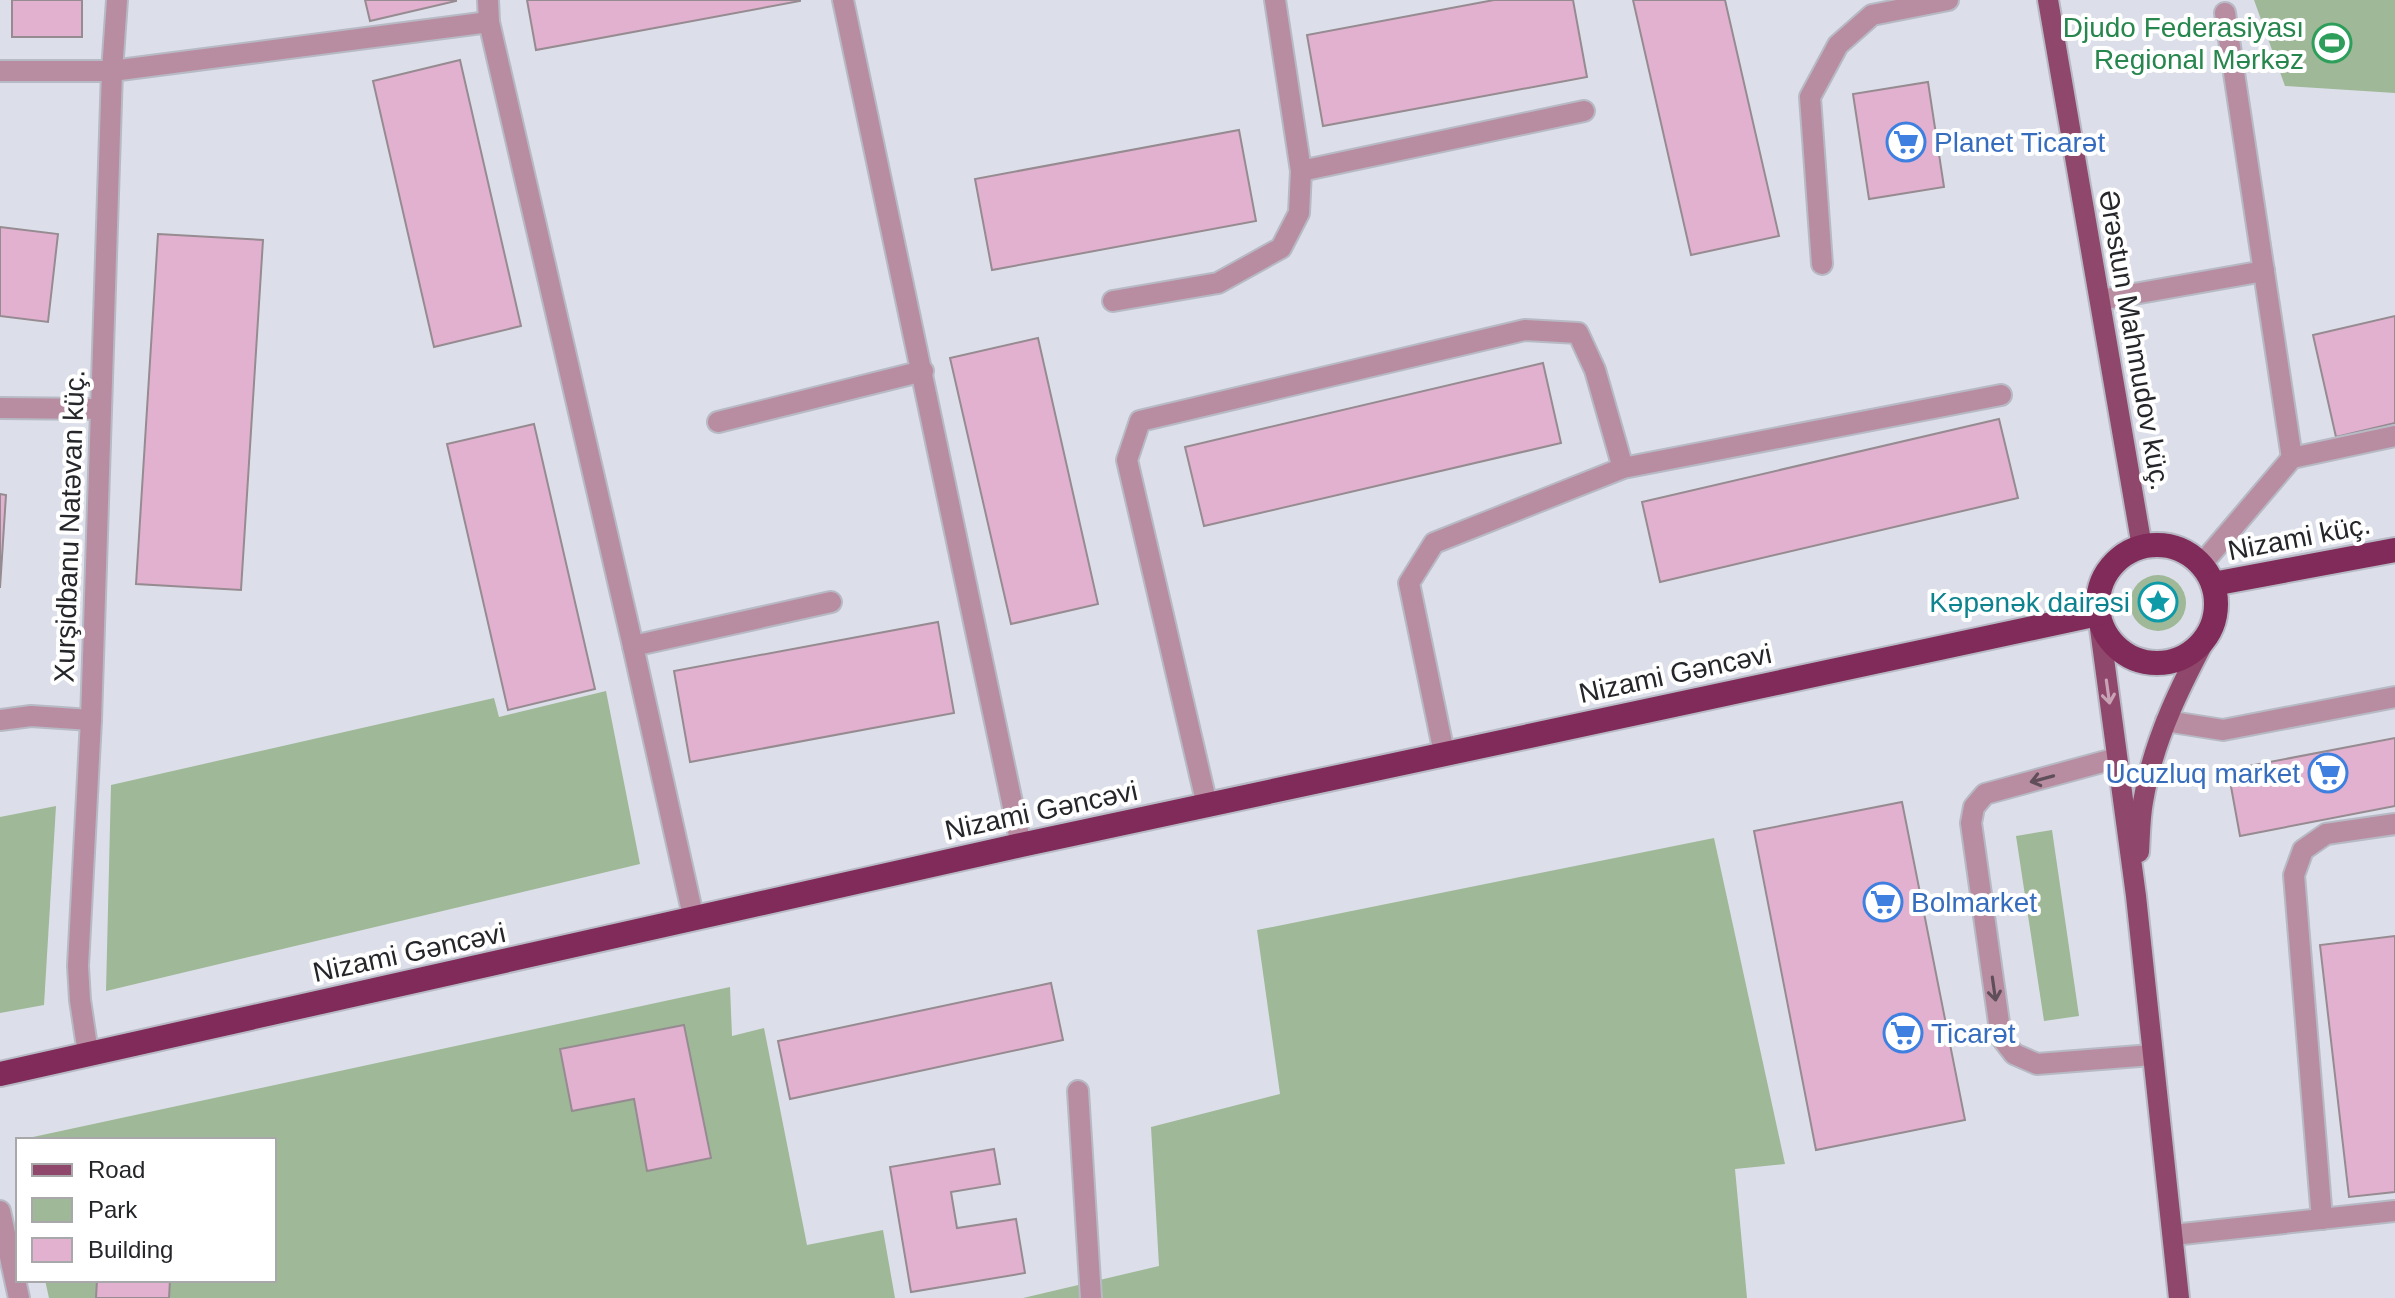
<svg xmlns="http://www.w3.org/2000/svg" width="2395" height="1298" font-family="Arial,sans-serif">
	<rect width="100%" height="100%" fill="#dcdfea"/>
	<!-- green -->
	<g fill="#9fb897">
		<path d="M2254 0H2395V93L2285 86Z"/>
		<circle cx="2158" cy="603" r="28"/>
		<path d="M606 691 640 864 106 991 111 785 494 698 499 717Z"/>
		<path d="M56 806 44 1005 0 1013V817Z"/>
		<path d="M2052 830 2079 1016 2044 1021 2016 836Z"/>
		<path d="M1714 838 1785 1164 1735 1169 1747 1298H1023L1159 1266 1151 1127 1280 1094 1257 930Z"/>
		<path d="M730 987 732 1036 764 1028 807 1245 883 1230 895 1298H49L45 1280H274V1140H19Z"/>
	</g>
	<!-- building -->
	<g fill="#e1b1cf" stroke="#968b91" stroke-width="2">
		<rect x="12" y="0" width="70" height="37"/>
		<path d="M365 0H456V1L370 21Z"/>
		<path d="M527 0H800V1L536 50Z"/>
		<path d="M1494 0H1573L1587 77 1323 126 1307 35Z"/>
		<path d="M1633 0H1725L1779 236 1691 255Z"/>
		<path d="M460 60 521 326 434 347 373 81Z"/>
		<path d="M1928 82 1944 187 1869 199 1853 94Z"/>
		<path d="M1239 130 1256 221 992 270 975 179Z"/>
		<path d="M0 227 58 234 48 322 0 316Z"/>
		<path d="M158 234 263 240 241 590 136 584Z"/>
		<path d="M2395 316V423L2336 437 2313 335Z"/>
		<path d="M1038 338 1098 604 1011 624 950 358Z"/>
		<path d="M1543 363 1561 443 1204 526 1185 447Z"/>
		<path d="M1999 419 2018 498 1660 582 1642 502Z"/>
		<path d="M534 424 595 689 508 710 447 444Z"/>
		<path d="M0 494 6 495 0 588Z"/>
		<path d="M938 622 954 713 690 762 674 671Z"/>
		<path d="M2395 738V806L2240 836 2228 770Z"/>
		<path d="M1902 802 1965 1120 1816 1150 1754 831Z"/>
		<path d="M2395 936V1192L2349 1197 2320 945Z"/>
		<path d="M1051 983 1063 1040 790 1099 778 1041Z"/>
		<path d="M684 1025 711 1158 647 1171 634 1099 572 1111 560 1049Z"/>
		<path d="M994 1149 1000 1184 951 1192 957 1228 1016 1219 1025 1273 911 1292 890 1167Z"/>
		<path d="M97 1280H170L169 1298H96Z"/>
	</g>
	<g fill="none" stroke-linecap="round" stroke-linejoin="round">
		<defs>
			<g id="lane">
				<path d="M488 0 489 22 633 646 694 920"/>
				<path d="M843 0 1021 845"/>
				<path d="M2225 13 2292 458"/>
				<path d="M0 71H112L489 22"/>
				<path d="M1301 171 1584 111"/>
				<path d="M1822 264 1810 97 1838 45 1872 15 1948 0"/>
				<path d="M2100 300 2264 271"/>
				<path d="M1113 301 1218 283 1281 248 1299 213 1301 171 1275 0"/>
				<path d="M0 408 101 409"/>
				<path d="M718 422 923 371"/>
				<path d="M2201 565 2292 458 2395 436"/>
				<path d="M633 646 831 602"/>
				<path d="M0 720 31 716 91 720"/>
				<path d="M2166 721 2223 730 2395 697"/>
				<path d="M1444 753 1409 583 1434 543 1623 468 2001 395"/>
				<path d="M2117 758 1985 794 1974 807 1971 823 2001 1037 2014 1054 2037 1064 2152 1055"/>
				<path d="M1207 805 1127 460 1140 421 1525 330 1578 333 1595 370 1623 468"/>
				<path d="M1078 1091 1091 1298"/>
				<path d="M0 1211 19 1298"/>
				<path d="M2322 1219 2294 875 2303 850 2326 834 2395 824"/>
				<path d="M2173 1235 2395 1211"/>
			</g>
			<path id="street" d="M88 1053 80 1000 78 966 91 720 112 71 117 0"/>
			<g id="primary">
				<path d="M2048 0 2142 547"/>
				<path d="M2098 614 2136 896 2179 1298"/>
				<path d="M2139 852C2140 836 2140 818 2143 802 2153 740 2182 682 2212 627"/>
			</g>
			<g id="highway">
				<circle cx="2157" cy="604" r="59"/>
				<path d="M2213 584 2395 550"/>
				<path d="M0 1074 1021 845 2098 614"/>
			</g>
		</defs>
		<!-- lane casing -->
		<use href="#lane" stroke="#b7bac4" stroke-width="24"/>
		<!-- street casing -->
		<use href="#street" stroke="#b7bac4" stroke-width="24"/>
		<!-- primary casing -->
		<use href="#primary" stroke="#b7bac4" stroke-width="24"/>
		<!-- highway casing -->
		<use href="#highway" stroke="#b7bac4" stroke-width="28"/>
		<!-- lane -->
		<use href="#lane" stroke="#b88da1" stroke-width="20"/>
		<!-- street -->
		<use href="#street" stroke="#b88da1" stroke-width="20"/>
		<!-- primary -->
		<use href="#primary" stroke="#90476c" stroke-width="20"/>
		<!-- highway -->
		<use href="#highway" stroke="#802b5a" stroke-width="24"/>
	</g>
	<!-- one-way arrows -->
	<defs><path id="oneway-shaft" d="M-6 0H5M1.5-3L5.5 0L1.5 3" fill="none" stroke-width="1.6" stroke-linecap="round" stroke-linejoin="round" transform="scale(2)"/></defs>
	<use stroke="#c8a3b6" href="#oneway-shaft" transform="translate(2108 692) rotate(82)"/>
	<g stroke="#604f5a">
		<use href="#oneway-shaft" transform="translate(2042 779) rotate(165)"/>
		<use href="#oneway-shaft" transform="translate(1994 989) rotate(82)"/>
	</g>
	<!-- icons -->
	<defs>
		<symbol id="stadium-ring" viewBox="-11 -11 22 22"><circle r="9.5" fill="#fff" stroke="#2e9e5b" stroke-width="1.5"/><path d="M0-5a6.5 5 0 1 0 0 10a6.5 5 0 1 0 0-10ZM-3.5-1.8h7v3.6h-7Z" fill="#2e9e5b"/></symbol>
		<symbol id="supermarket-ring" viewBox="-11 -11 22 22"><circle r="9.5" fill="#fff" stroke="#3f7fe0" stroke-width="1.5"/><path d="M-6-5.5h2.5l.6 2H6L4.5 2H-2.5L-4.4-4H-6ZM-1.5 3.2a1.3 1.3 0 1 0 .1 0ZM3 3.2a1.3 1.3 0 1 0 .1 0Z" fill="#3f7fe0"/></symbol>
		<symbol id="sight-ring" viewBox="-11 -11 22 22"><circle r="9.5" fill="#fff" stroke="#0f9aa8" stroke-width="1.5"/><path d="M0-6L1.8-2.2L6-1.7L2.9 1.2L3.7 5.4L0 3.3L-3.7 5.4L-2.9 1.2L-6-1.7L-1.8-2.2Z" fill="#0f9aa8"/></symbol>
	</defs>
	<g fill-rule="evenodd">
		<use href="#stadium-ring" x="2310" y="21" width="44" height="44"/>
		<use href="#supermarket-ring" x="1884" y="120" width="44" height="44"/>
		<use href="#sight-ring" x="2136" y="580" width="44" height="44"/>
		<use href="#supermarket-ring" x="2306" y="751" width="44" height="44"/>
		<use href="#supermarket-ring" x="1861" y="880" width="44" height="44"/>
		<use href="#supermarket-ring" x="1881" y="1011" width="44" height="44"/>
	</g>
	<g text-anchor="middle" stroke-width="8" stroke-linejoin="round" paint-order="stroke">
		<!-- leisure labels -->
		<g font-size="28" fill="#27864d" stroke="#fff" text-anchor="end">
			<text x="2304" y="37">Djudo Federasiyası<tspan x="2304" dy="32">Regional Mərkəz</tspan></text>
		</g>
		<!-- shop labels -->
		<g font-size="28" fill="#366cbe" stroke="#fff" text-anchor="start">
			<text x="1934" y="152">Planet Ticarət</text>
			<text x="2300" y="783" text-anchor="end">Ucuzluq market</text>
			<text x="1911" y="912">Bolmarket</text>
			<text x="1931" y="1043">Ticarət</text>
		</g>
		<!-- street labels -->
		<g font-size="28" fill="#25262a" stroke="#fff">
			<text transform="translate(2135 340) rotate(80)" y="10">Ərəstun Mahmudov küç.</text>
			<text transform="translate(69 526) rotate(-88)" y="10">Xurşidbanu Natəvan küç.</text>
			<text transform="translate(2299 537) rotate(-11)" y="10">Nizami küç.</text>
			<text transform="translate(1675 673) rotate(-12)" y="10">Nizami Gəncəvi</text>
			<text transform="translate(1041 810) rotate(-12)" y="10">Nizami Gəncəvi</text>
			<text transform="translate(409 952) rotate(-12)" y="10">Nizami Gəncəvi</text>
		</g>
		<!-- culture labels -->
		<g font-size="28" fill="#0d838f" stroke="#fff" text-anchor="end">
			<text x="2130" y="612">Kəpənək dairəsi</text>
		</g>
	</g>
	<!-- legend -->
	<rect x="16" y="1138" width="260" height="144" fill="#ffffff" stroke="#a8a8aa" stroke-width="2"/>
	<rect x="32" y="1164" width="40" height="12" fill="#90476c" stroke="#a8a8aa" stroke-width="2"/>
	<text x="88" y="1178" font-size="24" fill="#25262a">Road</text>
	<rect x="32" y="1198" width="40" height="24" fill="#9fb897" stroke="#a8a8aa" stroke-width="2"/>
	<text x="88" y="1218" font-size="24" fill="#25262a">Park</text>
	<rect x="32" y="1238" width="40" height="24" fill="#e1b1cf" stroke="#a8a8aa" stroke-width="2"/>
	<text x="88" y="1258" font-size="24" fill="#25262a">Building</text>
</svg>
